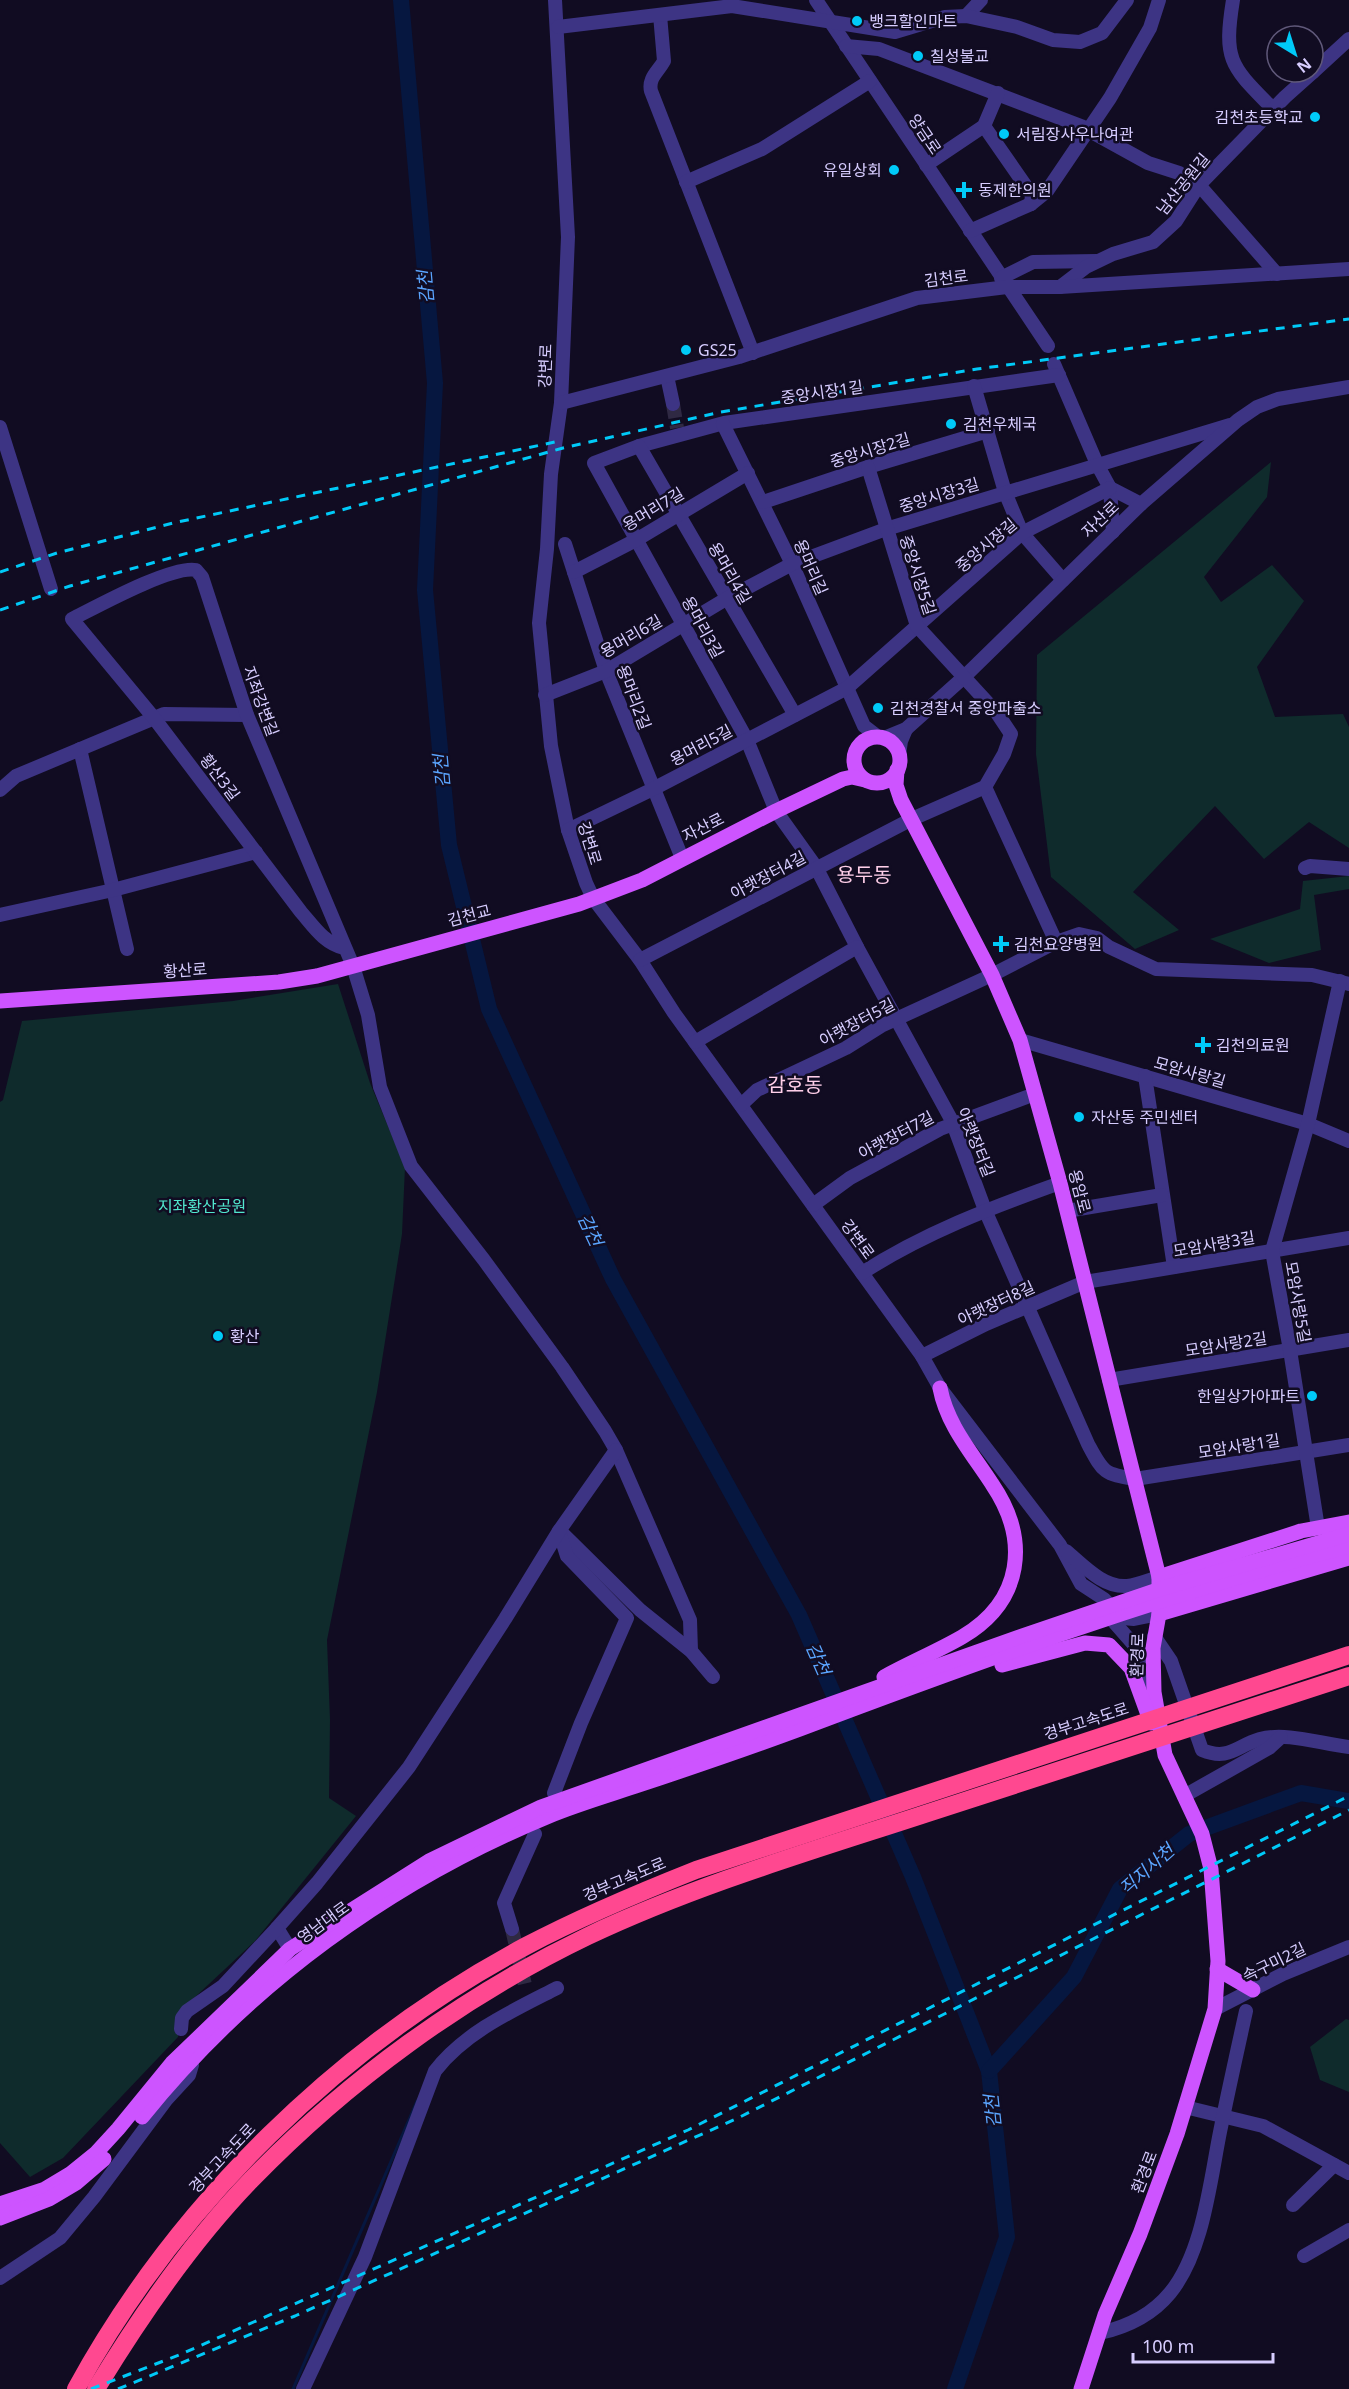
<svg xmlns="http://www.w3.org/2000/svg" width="1349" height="2389" font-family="'Noto Sans','Noto Sans KR',sans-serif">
	<rect width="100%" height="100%" fill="#110c22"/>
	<!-- green -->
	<g fill="#0f2b2c">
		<path d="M1271 462 1267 497 1204 577 1221 602 1272 565 1304 601 1257 667 1275 717 1343 714 1349 727V848L1309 822 1264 859 1215 806 1133 892 1179 930 1135 949 1051 877 1036 754 1037 655Z"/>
		<path d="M1349 876V889L1314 895 1321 950 1269 963 1210 939 1300 909 1303 881Z"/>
		<path d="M338 984 370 1083 405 1167 402 1234 377 1392 327 1640 330 1720 329 1798 356 1816 255 1941 178 2013V2037L63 2158 30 2177 0 2143V1102L3 1100 22 1021 233 1001Z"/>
		<path d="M1346 2019 1349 2020V2092L1320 2080 1310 2047Z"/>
	</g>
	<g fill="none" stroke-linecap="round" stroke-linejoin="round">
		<!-- stream -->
		<path stroke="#061740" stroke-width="3" d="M293 2389 417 2101"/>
		<!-- river -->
		<g stroke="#061740" stroke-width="16">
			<path d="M401 0 435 383 425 590 449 845 489 1009 613 1279 799 1615 913 1877 989 2071 1007 2237 955 2389"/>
			<path d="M989 2071 1074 1977 1120 1889 1189 1834 1301 1793 1349 1801"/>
		</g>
		<!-- minor-tunnel -->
		<g stroke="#2f2943" stroke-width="14" stroke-dasharray="14 7" stroke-linecap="butt">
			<path d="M673 404 677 428"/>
			<path d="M512 1929 526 1989"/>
		</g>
		<!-- minor -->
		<g stroke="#3d3484" stroke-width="14">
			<path d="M555 0 568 237 561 403 551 474 547 549 539 623 551 746 568 830 586 883 593 898 640 960 674 1013 922 1356 940 1388 1060 1545 1081 1584 1104 1599 1122 1618 1134 1619 1159 1614"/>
			<path d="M816 0 1048 346"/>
			<path d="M1233 0C1223 62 1231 66 1274 110"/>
			<path d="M660 15 664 61C658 72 648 78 651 91L753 353"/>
			<path d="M966 16 981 0"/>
			<path d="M558 27 732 6 895 32 945 17 966 16 1017 27 1053 40 1080 42 1102 33 1127 0"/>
			<path d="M846 46 879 49 1081 126 1148 163 1179 173 1197 188"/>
			<path d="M1313 72 1349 39"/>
			<path d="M984 126 1032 195 1031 204"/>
			<path d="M926 165 984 126 998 93"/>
			<path d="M686 182 762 149 870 81"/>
			<path d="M1199 185 1277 274"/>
			<path d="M970 231 1031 204 1047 191 1110 98 1150 28 1159 0"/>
			<path d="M1001 278 1033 262 1097 261"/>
			<path d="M1060 287 1086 267 1113 254 1153 242 1176 221 1199 185 1285 97 1313 72"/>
			<path d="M1054 364 1097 464 1110 488 1113 532"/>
			<path d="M1059 375 724 423 639 446 594 463 747 740 776 811 816 867 857 947 952 1121 985 1210 1088 1444C1103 1472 1103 1474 1135 1479L1349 1445"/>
			<path d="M667 376 673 404"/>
			<path d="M974 386 1005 492 1022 533 1063 580"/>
			<path d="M561 403 739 357 917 298 1007 287H1060L1349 269"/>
			<path d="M723 424 792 564 864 726 877 736"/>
			<path d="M0 427 51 589"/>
			<path d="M639 446 795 715"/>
			<path d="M1110 488 1141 504"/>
			<path d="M763 502 868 467 988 431"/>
			<path d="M565 544 606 671 682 858"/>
			<path d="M574 572 636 540 748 473"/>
			<path d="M545 695 606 671 726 599 792 564 886 529 1230 425"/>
			<path d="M884 738 906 729 964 677 1141 504 1238 420 1257 407 1278 399 1349 387"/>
			<path d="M80 749 127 949"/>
			<path d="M899 755 901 741 906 729"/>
			<path d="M985 787 1056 942"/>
			<path d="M0 790 16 776 164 714 247 715"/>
			<path d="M568 830 653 789 847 688 1022 533 1110 488"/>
			<path d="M1305 868 1310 866 1349 869"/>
			<path d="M0 915 113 890 256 852"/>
			<path d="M344 948C324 943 314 927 301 912L154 718 72 619C96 607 172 565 196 570L202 577 247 715 353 966 368 1015 380 1087 411 1166 484 1260 562 1367 605 1431 616 1450 690 1620 691 1651"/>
			<path d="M640 960 912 819 985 787 1004 754 1011 734 997 713 917 626 868 467"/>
			<path d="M1020 1040 1308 1124 1349 1141"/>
			<path d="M695 1042 857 947"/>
			<path d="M1145 1076 1174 1267"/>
			<path d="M741 1105 757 1090 846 1048 881 1026 992 975 1056 942 1079 934 1097 938 1109 947 1156 969 1312 975 1349 984"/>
			<path d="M813 1205 850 1178 940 1129 1035 1094"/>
			<path d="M1067 1211 1162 1195"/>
			<path d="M862 1273C924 1233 990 1208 1060 1183"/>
			<path d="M922 1356 986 1324 1085 1282 1349 1238"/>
			<path d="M1109 1380 1349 1340"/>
			<path d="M1318 1528 1290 1350 1272 1251 1308 1124 1340 981"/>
			<path d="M563 1534 640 1610 691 1651 713 1677"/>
			<path d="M1066 1551C1083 1565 1103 1588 1127 1586 1137 1585 1149 1580 1159 1577"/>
			<path d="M1106 1613 1142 1654 1151 1684"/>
			<path d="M1154 1636 1171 1661 1202 1750C1229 1761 1236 1746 1260 1739 1287 1732 1321 1744 1349 1747"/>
			<path d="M554 1793 581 1723 627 1618 567 1556 559 1531"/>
			<path d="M1184 1796 1269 1748 1281 1737"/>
			<path d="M512 1929 504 1903 535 1834"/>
			<path d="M290 1949 277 1928 317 1883 409 1767 505 1619 559 1531 616 1450"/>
			<path d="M1215 2009 1283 1974 1349 1947"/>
			<path d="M181 2029 182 2018 187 2011 223 1986 277 1928"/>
			<path d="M1185 2107 1263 2126 1349 2173"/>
			<path d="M1293 2205 1334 2165"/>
			<path d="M1304 2256 1349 2230"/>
			<path d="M0 2278 60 2238 94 2197 166 2100 189 2075 192 2065"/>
			<path d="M1100 2333C1127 2327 1152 2315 1170 2293 1203 2253 1210 2182 1220 2132 1228 2092 1237 2052 1246 2011"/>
			<path d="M303 2389 365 2257 435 2071C465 2032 514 2010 557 1988"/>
		</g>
		<!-- major -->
		<g stroke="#cd54ff" stroke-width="15">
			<circle cx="877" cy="760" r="23"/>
			<path d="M897 770 896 785 901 800 992 975 1020 1040 1060 1183 1159 1577V1614L1153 1648 1154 1692 1165 1755 1202 1834 1211 1869 1218 1961 1215 2009 1177 2134 1140 2234 1105 2315 1081 2389"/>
			<path d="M0 1001 279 982 317 976 579 904 642 880 776 811 843 779 852 777 865 780"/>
			<path d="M1159 1577 1301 1531 1349 1522"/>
			<path d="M1159 1614 1349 1558"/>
			<path d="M1002 1665 1085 1643 1109 1645 1131 1668 1151 1723"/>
			<path d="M884 1677C909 1663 936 1652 962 1637 1023 1601 1030 1540 992 1484 972 1453 947 1425 940 1388"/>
			<path d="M1217 1969 1253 1990"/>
			<path d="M142 2117C249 1984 391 1881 549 1816 578 1804 609 1795 639 1785 693 1767 746 1749 800 1729 980 1661 1162 1595 1349 1546"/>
			<path d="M0 2204 45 2189 70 2174 96 2153 118 2129 172 2063 290 1949 429 1861 541 1807 1022 1636 1163 1588 1349 1534"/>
			<path d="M0 2218 49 2199 76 2183 104 2159"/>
		</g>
		<!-- highway -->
		<g stroke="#ff4890" stroke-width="18">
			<path d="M76 2389C177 2204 340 2045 526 1946 581 1917 638 1893 696 1870L1349 1655"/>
			<path d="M96 2389C141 2315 191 2242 251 2180 347 2081 463 1996 588 1936 698 1884 815 1850 931 1812 1070 1767 1210 1721 1349 1676"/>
		</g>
		<!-- rail -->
		<g stroke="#00caf8" stroke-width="3" stroke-dasharray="9 8" stroke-linecap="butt">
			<path d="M0 572 57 553 173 523 555 442"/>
			<path d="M0 610 70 586 563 448 721 412 977 369 1349 319"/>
			<path d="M91 2389 179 2355 688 2130 1349 1796"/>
			<path d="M118 2389 295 2316 738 2118 1349 1810"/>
		</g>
	</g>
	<!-- markers -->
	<g fill="#00caf8" stroke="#110c22" stroke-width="2">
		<circle cx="857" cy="21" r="6"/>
		<circle cx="918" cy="56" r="6"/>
		<circle cx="1315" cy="117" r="6"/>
		<circle cx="1004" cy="134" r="6"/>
		<circle cx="894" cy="170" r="6"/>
		<path d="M961 181h6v6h6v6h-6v6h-6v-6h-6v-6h6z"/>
		<circle cx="686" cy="350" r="6"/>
		<circle cx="951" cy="424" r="6"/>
		<circle cx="878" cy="708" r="6"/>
		<path d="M998 935h6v6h6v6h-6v6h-6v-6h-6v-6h6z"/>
		<path d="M1200 1036h6v6h6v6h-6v6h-6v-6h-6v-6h6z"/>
		<circle cx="1079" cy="1117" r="6"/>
		<circle cx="218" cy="1336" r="6"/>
		<circle cx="1312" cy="1396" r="6"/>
	</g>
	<g text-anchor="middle" stroke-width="5" stroke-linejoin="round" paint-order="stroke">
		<!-- poi labels -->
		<g font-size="16" fill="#d7cdff" stroke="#110c22" text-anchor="start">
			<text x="869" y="27">뱅크할인마트</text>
			<text x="930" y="62">칠성불교</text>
			<text x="1303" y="123" text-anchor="end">김천초등학교</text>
			<text x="1016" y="140">서림장사우나여관</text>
			<text x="882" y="176" text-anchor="end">유일상회</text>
			<text x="978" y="196">동제한의원</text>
			<text x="698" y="356">GS25</text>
			<text x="963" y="430">김천우체국</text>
			<text x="890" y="714">김천경찰서 중앙파출소</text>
			<text x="1014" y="950">김천요양병원</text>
			<text x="1216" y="1051">김천의료원</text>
			<text x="1091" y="1123">자산동 주민센터</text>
			<text x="230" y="1342">황산</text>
			<text x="1300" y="1402" text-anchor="end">한일상가아파트</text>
		</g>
		<!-- street labels -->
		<g font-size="16" fill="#d7cdff" stroke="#110c22">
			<text transform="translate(925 134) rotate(56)" y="6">양금로</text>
			<text transform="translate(1183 184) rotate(-51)" y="6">남산공원길</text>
			<text transform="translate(946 278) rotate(-7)" y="6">김천로</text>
			<text transform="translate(545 366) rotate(-88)" y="6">강변로</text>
			<text transform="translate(822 392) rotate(-8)" y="6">중앙시장1길</text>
			<text transform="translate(870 450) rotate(-17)" y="6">중앙시장2길</text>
			<text transform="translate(939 495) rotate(-17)" y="6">중앙시장3길</text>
			<text transform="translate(653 509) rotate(-31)" y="6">용머리7길</text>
			<text transform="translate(1100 519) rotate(-44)" y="6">자산로</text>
			<text transform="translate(986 545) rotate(-40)" y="6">중앙시장길</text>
			<text transform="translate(811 567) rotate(66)" y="6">용머리길</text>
			<text transform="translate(730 573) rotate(60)" y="6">용머리4길</text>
			<text transform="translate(918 575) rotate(72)" y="6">중앙시장5길</text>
			<text transform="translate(703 627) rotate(61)" y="6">용머리3길</text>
			<text transform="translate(631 636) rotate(-30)" y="6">용머리6길</text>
			<text transform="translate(634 697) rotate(69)" y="6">용머리2길</text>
			<text transform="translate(261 701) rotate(70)" y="6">지좌강변길</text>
			<text transform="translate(701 745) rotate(-28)" y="6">용머리5길</text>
			<text transform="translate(220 777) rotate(53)" y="6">황산3길</text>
			<text transform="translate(703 827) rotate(-27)" y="6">자산로</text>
			<text transform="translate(590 843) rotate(73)" y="6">강변로</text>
			<text transform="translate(768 875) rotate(-28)" y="6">아랫장터4길</text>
			<text transform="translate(469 915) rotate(-15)" y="6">김천교</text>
			<text transform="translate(185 970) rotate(-4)" y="6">황산로</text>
			<text transform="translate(857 1022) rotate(-28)" y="6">아랫장터5길</text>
			<text transform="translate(1190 1072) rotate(16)" y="6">모암사랑길</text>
			<text transform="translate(896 1135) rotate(-28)" y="6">아랫장터7길</text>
			<text transform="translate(976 1142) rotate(68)" y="6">아랫장터길</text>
			<text transform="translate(1080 1191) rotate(75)" y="6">용암로</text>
			<text transform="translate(858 1239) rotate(54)" y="6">강변로</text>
			<text transform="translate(1214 1244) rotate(-10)" y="6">모암사랑3길</text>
			<text transform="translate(1298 1302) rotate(80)" y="6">모암사랑5길</text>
			<text transform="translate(996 1303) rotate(-25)" y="6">아랫장터8길</text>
			<text transform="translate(1226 1344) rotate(-9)" y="6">모암사랑2길</text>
			<text transform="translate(1239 1446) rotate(-9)" y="6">모암사랑1길</text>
			<text transform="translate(1137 1655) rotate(-88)" y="6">환경로</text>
			<text transform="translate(1086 1721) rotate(-18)" y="6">경부고속도로</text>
			<text transform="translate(624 1879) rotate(-23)" y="6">경부고속도로</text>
			<text transform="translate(323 1922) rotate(-36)" y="6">영남대로</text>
			<text transform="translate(1274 1962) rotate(-26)" y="6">속구미2길</text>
			<text transform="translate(222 2158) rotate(-47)" y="6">경부고속도로</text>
			<text transform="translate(1144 2172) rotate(-69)" y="6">환경로</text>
		</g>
		<!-- park labels -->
		<g font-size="16" fill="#51e6cd" stroke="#110c22">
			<text x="202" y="1212">지좌황산공원</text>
		</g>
		<!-- water labels -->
		<g font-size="18" font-style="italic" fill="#5ba5ff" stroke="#110c22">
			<text transform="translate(426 287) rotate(-95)" y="6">감천</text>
			<text transform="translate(442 771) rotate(-95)" y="6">감천</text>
			<text transform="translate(590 1230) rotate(65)" y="6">감천</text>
			<text transform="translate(818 1659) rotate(66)" y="6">감천</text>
			<text transform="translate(1147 1870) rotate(-42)" y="6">직지사천</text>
			<text transform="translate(993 2111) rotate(-96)" y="6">감천</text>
		</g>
		<!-- quarter labels -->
		<g font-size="20" fill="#ffcfe9" stroke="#110c22">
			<text x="864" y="882">용두동</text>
			<text x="795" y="1092">감호동</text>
		</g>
	</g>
	<!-- north arrow -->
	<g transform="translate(1295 54) rotate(142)"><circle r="28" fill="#110c22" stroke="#60597a" stroke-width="1.5"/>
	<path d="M0-4.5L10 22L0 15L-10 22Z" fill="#00caf8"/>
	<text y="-9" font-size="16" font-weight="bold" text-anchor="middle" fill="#d7cdff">N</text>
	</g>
	<!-- scale -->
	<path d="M1133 2353v9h140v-9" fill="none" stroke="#d7cdff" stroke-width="3"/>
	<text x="1142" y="2353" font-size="18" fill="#d7cdff" stroke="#110c22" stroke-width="4.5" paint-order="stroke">100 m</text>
</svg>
